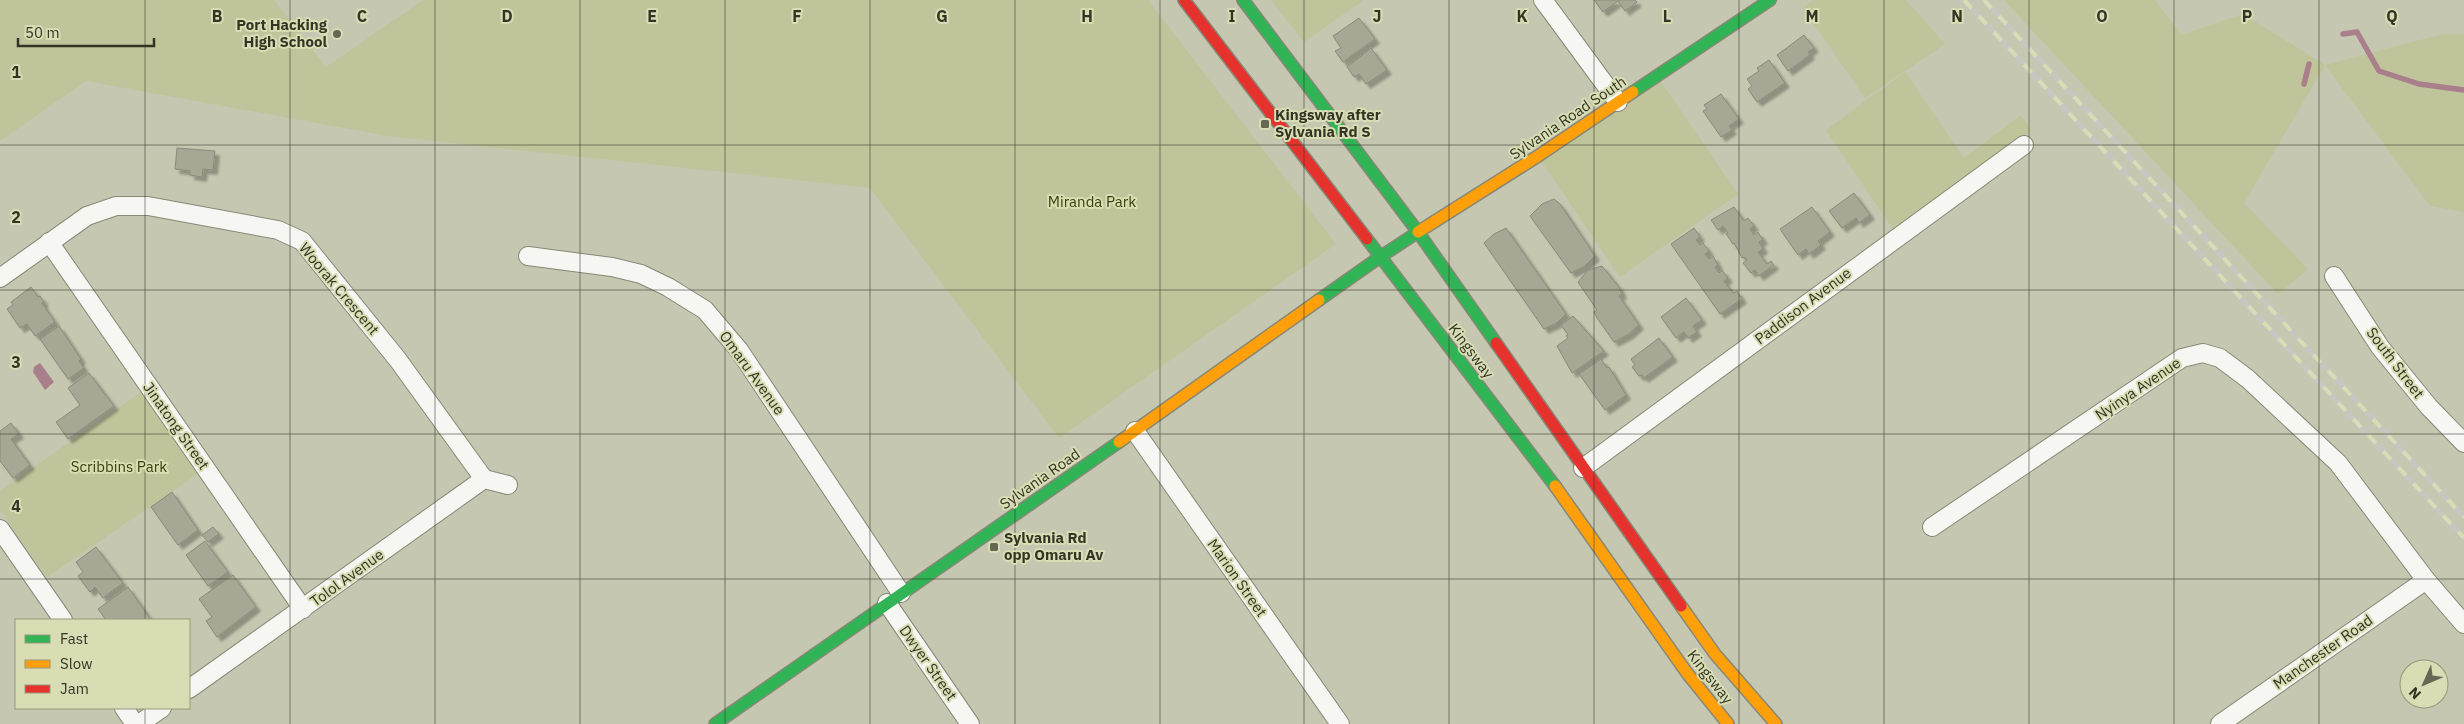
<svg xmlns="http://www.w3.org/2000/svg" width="2464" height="724" font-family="'IBM Plex Sans',sans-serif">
	<defs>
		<filter id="shadow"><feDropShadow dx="4.5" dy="4.5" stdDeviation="1" flood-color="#0004"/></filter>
	</defs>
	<rect width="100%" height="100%" fill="#c5c7b0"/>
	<!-- green -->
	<g fill="#c0c49a">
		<path d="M0 0H274L326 67 423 0H1148L1336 244 1059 438 870 188 388 136 86 81 0 141Z"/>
		<path d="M1271 0H1364L1304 42Z"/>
		<path d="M1813 0H1906L1945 44 1865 98 1803 8Z"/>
		<path d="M2004 0H2155L2182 35 2243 14 2325 65 2443 34H2464V212L2430 206 2325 65 2244 203 2308 269 2278 294Z"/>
		<path d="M1905 72 1964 158 2021 115 2031 130 1893 229 1826 130Z"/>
		<path d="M1657 76 1738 194 1620 277 1538 156Z"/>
		<path d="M141 392 199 473 47 577 0 510V491Z"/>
	</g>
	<!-- water -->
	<path fill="#aa7f8c" d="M40 363 54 382 45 390 33 372 34 367Z"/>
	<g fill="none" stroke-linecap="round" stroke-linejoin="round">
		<!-- stream -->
		<g stroke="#aa7f8c" stroke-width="5.5">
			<path d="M2343 34 2357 32 2379 71 2419 84 2464 90"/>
			<path d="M2304 84 2309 64"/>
		</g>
	</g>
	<!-- building -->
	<g fill="#a8a796" stroke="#8b8a79" filter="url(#shadow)">
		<path d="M1594 0H1635L1637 2 1625 11 1618 1 1603 12Z"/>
		<path d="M1359 18 1375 39 1343 62 1335 51 1341 48 1333 36Z"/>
		<path d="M1804 35 1814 48 1808 52 1810 55 1788 71 1777 55Z"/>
		<path d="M1371 48 1387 70 1366 84 1359 74 1354 77 1347 67Z"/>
		<path d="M1769 60 1785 83 1757 102 1748 89 1752 86 1747 79 1759 71 1757 68Z"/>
		<path d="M1721 94 1739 119 1729 126 1732 130 1721 137 1703 111 1707 109 1704 105Z"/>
		<path d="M177 148 215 151 213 170 203 169 202 177 190 175V171L175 169Z"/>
		<path d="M1854 193 1870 215 1859 223 1856 218 1842 228 1829 211Z"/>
		<path d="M1554 199 1560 204 1595 256 1585 266 1571 273 1530 216 1542 204Z"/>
		<path d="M1734 207 1744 221 1748 218 1754 226 1750 229 1754 235 1758 232 1763 240 1759 242 1763 249 1758 252 1767 264 1771 261 1774 265 1759 276 1755 270 1751 273 1743 263 1747 260 1744 257 1742 258 1734 243 1733 244 1726 234 1728 233 1723 226 1718 230 1711 220Z"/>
		<path d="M1812 207 1830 232 1818 241 1821 245 1809 254 1806 249 1798 255 1780 229Z"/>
		<path d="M1506 228 1566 314 1557 323 1544 329 1484 243 1494 234Z"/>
		<path d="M1694 228 1700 237 1696 240 1700 245 1703 243 1709 251 1705 254 1709 259 1713 256 1718 265 1715 267 1719 273 1722 270 1728 278 1724 281 1733 293 1737 291 1742 299 1720 314 1671 244Z"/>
		<path d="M1602 266 1619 287 1622 294 1619 296 1639 325 1629 334 1614 342 1597 318 1594 312 1597 310 1578 282 1588 270Z"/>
		<path d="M31 287 38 297 40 296 44 302 42 303 55 322 35 336 27 324 20 328 7 309 13 305 11 302Z"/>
		<path d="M1686 298 1702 320 1693 326 1697 332 1688 338 1684 332 1676 338 1661 317Z"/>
		<path d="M1573 316 1604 351 1572 373 1557 346 1568 338 1566 336 1568 335 1561 325Z"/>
		<path d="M59 326 81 359 79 361 84 368 68 379 40 339Z"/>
		<path d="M1659 338 1673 357 1644 378 1642 375 1639 376 1632 367 1635 365 1631 359Z"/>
		<path d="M1601 359 1607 368 1609 367 1626 395 1605 410 1579 374Z"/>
		<path d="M89 373 114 406 68 439 56 422 80 405 68 388Z"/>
		<path d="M11 423 19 434 11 439 30 465 13 478 0 461V431Z"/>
		<path d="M172 492 198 530 178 545 151 507Z"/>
		<path d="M213 527 219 534 208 542 202 535Z"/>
		<path d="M205 541 228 572 208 586 186 555Z"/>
		<path d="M96 547 123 583 103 598 95 587 90 592 78 576 83 572 76 562Z"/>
		<path d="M233 575 256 607 217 637 206 621 212 617 199 599Z"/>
		<path d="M128 587 151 620H106L98 609Z"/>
	</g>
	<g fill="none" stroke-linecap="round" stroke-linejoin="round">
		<defs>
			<g id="street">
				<path d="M1543 0 1618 102"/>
				<path d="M49 242 303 609"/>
				<path d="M528 256 612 267 641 274 668 287 705 310 739 350 901 593"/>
				<path d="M2334 276 2380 347 2429 407 2464 443"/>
				<path d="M0 278 87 216 116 206H148L278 230 302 241 398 360 484 479"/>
				<path d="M1135 431 1340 724"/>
				<path d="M1583 468 2024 145"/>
				<path d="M1932 527 2182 358 2203 353 2220 358 2248 379 2338 463 2426 580 2464 624"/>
				<path d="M0 529 63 620"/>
				<path d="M887 603 970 724"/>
				<path d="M189 689 484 479 508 485"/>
				<path d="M124 708 135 724"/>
				<path d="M139 724 162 708"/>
				<path d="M2220 724 2426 580"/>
			</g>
			<g id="fast">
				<path d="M1243 0 1418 232 1496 343"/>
				<path d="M1633 92 1770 0"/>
				<path d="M1367 239 1555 486"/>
				<path d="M1380 257 1418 232"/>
				<path d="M1319 300 1380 257"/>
				<path d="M715 724 1119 442"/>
			</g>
			<g id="slow">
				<path d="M1418 232 1538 156 1633 92"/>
				<path d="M1119 442 1319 300"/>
				<path d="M1555 486 1687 673 1728 724"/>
				<path d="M1681 606 1715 654 1776 724"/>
			</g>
			<g id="jam">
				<path d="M1184 0 1367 239"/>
				<path d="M1496 343 1681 606"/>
			</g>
		</defs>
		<!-- street casing -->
		<use href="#street" stroke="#878877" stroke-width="20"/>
		<!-- fast casing -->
		<use href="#fast" stroke="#878877" stroke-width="14"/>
		<!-- slow casing -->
		<use href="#slow" stroke="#878877" stroke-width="14"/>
		<!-- jam casing -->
		<use href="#jam" stroke="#878877" stroke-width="14"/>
		<!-- street -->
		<use href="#street" stroke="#f6f7f3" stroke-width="18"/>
		<!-- fast -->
		<use href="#fast" stroke="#30b455" stroke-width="11"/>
		<!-- slow -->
		<use href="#slow" stroke="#ff9f0a" stroke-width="11"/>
		<!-- jam -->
		<use href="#jam" stroke="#e5322d" stroke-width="11"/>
		<defs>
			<g id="rail">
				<path d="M1964 0 2464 538"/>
				<path d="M1984 0 2464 517"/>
			</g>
		</defs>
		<!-- rail casing -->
		<use href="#rail" stroke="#c7c7c1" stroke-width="5.5"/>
		<!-- rail -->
		<use href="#rail" stroke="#d9ddb4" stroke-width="4" stroke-dasharray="11" stroke-linecap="butt"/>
	</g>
	<!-- grid -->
	<path fill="none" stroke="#333424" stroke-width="1" stroke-opacity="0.55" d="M145 0V620M290 0V724M435 0V724M580 0V724M725 0V724M870 0V724M1015 0V724M1160 0V724M1304 0V724M1449 0V724M1594 0V724M1739 0V724M1884 0V724M2029 0V724M2174 0V724M2319 0V724M0 145H2464M0 290H2464M0 434H2464M0 579H2464M145 708V724"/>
	<!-- markers -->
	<g fill="#666755" stroke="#d9ddb4" stroke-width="2">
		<circle cx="337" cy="34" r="5"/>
		<rect x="1260" y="119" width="10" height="10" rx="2.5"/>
		<rect x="989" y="542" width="10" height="10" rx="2.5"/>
	</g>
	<g text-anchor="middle" stroke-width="4" stroke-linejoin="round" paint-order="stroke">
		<!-- poi labels -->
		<g font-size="15" font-weight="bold" fill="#333424" stroke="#d9ddb4" text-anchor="start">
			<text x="327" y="30" text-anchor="end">Port Hacking<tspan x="327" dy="17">High School</tspan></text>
			<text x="1275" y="120">Kingsway after<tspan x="1275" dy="17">Sylvania Rd S</tspan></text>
			<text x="1004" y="543">Sylvania Rd<tspan x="1004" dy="17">opp Omaru Av</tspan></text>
		</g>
		<!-- street labels -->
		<g font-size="15" fill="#333424" stroke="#d9ddb4">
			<text transform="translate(1568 118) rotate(-34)" y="5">Sylvania Road South</text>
			<text transform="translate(339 289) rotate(50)" y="5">Woorak Crescent</text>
			<text transform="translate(1803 306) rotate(-37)" y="5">Paddison Avenue</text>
			<text transform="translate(1471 351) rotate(53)" y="5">Kingsway</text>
			<text transform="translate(2395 363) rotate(53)" y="5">South Street</text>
			<text transform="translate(752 373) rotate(54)" y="5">Omaru Avenue</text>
			<text transform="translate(2138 389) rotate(-34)" y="5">Nyinya Avenue</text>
			<text transform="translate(176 426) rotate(55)" y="5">Jinatong Street</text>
			<text transform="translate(1040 479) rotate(-35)" y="5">Sylvania Road</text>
			<text transform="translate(347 578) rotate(-36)" y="5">Tolol Avenue</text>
			<text transform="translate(1237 578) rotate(55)" y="5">Marion Street</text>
			<text transform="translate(2323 652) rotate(-35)" y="5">Manchester Road</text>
			<text transform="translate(928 663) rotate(55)" y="5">Dwyer Street</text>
			<text transform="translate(1710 677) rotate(52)" y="5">Kingsway</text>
		</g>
		<!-- park labels -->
		<g font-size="15" fill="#3c3e08" stroke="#d9ddb4">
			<text x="1092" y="207">Miranda Park</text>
			<text x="119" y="472">Scribbins Park</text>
		</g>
	</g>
	<g font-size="16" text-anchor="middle" font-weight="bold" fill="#333424" stroke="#d9ddb4" stroke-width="4" stroke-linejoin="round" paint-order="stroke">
		<text x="217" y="22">B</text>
		<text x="362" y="22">C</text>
		<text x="507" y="22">D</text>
		<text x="652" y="22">E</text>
		<text x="797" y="22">F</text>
		<text x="942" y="22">G</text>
		<text x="1087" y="22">H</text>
		<text x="1232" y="22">I</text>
		<text x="1377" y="22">J</text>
		<text x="1522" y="22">K</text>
		<text x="1667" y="22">L</text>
		<text x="1812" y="22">M</text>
		<text x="1957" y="22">N</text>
		<text x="2102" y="22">O</text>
		<text x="2247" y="22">P</text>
		<text x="2392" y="22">Q</text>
		<text x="16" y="78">1</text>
		<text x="16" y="223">2</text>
		<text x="16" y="368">3</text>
		<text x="16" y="512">4</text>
	</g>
	<!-- legend -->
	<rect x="15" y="619" width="175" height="90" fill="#d9ddb4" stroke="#97997a"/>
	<rect x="25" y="635" width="25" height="8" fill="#30b455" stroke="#97997a"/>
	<text x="60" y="644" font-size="15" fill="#333424">Fast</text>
	<rect x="25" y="660" width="25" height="8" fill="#ff9f0a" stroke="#97997a"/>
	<text x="60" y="669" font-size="15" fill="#333424">Slow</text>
	<rect x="25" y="685" width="25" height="8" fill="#e5322d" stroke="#97997a"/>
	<text x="60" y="694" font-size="15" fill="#333424">Jam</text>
	<!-- north arrow -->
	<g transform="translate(2424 684) rotate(225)"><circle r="24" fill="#d9ddb4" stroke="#97997a"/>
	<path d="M0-4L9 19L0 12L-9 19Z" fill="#666755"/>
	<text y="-8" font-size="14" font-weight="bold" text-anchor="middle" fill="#333424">N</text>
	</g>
	<!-- scale -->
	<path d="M18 38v8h136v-8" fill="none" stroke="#333424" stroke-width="2.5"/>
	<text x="25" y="38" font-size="15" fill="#333424" stroke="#d9ddb4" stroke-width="4" paint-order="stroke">50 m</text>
</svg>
